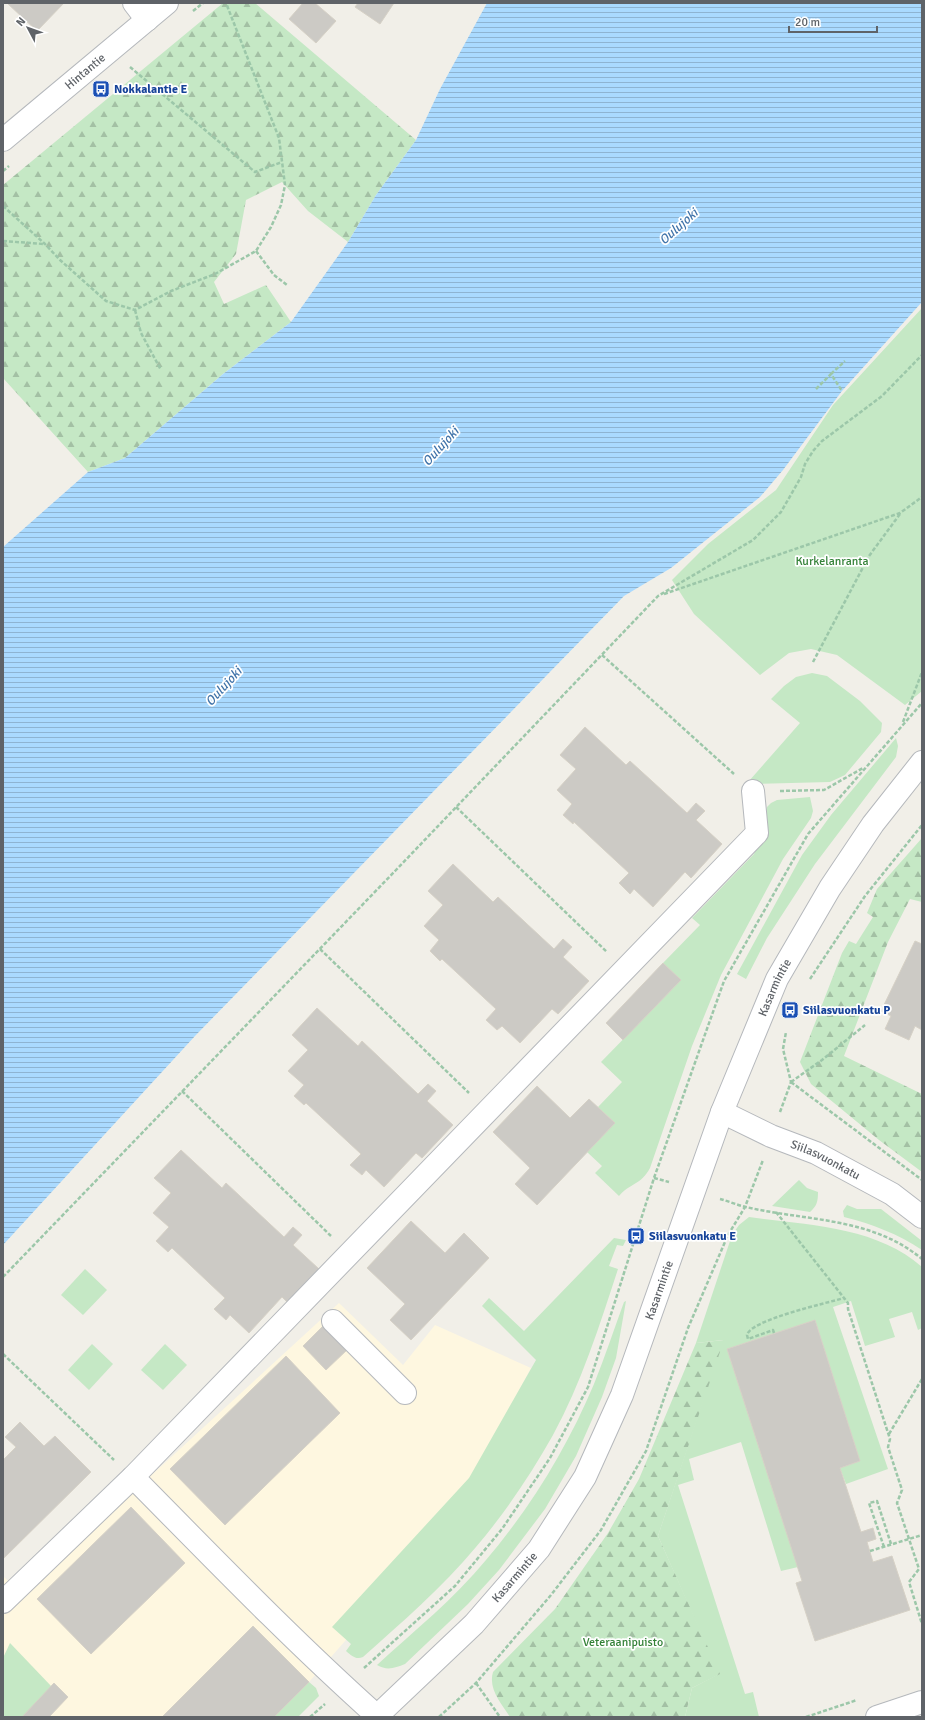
<svg xmlns="http://www.w3.org/2000/svg" width="925" height="1720" font-family="Signika,sans-serif">
	<defs>
		<pattern id="forest-firs" width="22" height="20" patternUnits="userSpaceOnUse"><rect width="22" height="20" fill="#c5e8c5"/><path d="M5 1l3.5 6h-7zM16 11l3.5 6h-7z" fill="#a3c0a4"/></pattern>
		<pattern id="water-rules" width="6" height="5" patternUnits="userSpaceOnUse"><rect width="6" height="5" fill="#aadaff"/><path d="M0 2.5h6" fill="none" stroke="#8eb4d2"/></pattern>
	</defs>
	<rect width="100%" height="100%" fill="#f1efe8"/>
	<!-- commercial -->
	<path fill="#fef7e0" d="M339 1303 403 1365 435 1325 531 1368 473 1476 353 1632 309 1682 253 1626 162 1717H3V1576L22 1594Z"/>
	<!-- green -->
	<g fill="#c5e8c5">
		<path d="M922 308V691L905 705 837 655 811 649 789 653 760 675 694 614 672 580 708 544 776 490 833 405Z"/>
		<path d="M812 673 827 676 860 701 882 723 881 732 845 775 830 782 756 784 749 781 800 723 771 699 784 686 796 677Z"/>
		<path d="M896 738 898 746 896 757 815 864 767 938 746 979 737 974 802 855 831 815Z"/>
		<path d="M810 797 813 811 811 818 783 859 721 975 692 1046 650 1168C641 1185 630 1183 619 1196L595 1173 602 1166 587 1152 615 1123 598 1107 622 1082 601 1062 681 980 663 963 700 925 692 918 754 854 764 829 767 807 771 803 777 800Z"/>
		<path d="M799 1180 807 1188 818 1192C818 1201 817 1206 810 1212L772 1206Z"/>
		<path d="M847 1205 857 1209H881L922 1241V1250C898 1234 872 1224 844 1217L843 1211Z"/>
		<path d="M749 1217C807 1225 876 1226 922 1267V1328L918 1330 912 1312 889 1319 895 1337 865 1346 851 1301 833 1307 888 1469 846 1484 840 1468 860 1461 815 1320 727 1349 798 1567 781 1571 741 1442 689 1459 694 1480 678 1485 745 1694 753 1692 759 1717H685L692 1688 719 1674 658 1536 723 1340 696 1343 732 1235 739 1225Z"/>
		<path d="M614 1238 626 1240 623 1246 617 1245 609 1266 618 1269C600 1324 581 1384 553 1435 531 1474 505 1513 476 1547 442 1588 402 1622 363 1657 356 1660 352 1656 346 1651L351 1644 332 1627 469 1478 536 1360 482 1306 489 1298 524 1331Z"/>
		<path d="M85 1269 107 1290 83 1315 61 1295Z"/>
		<path d="M626 1301 616 1358 602 1397 576 1456 545 1509 499 1570 468 1604 405 1664C395 1668 387 1671 377 1665 414 1631 454 1599 486 1560 531 1507 567 1448 594 1384 605 1357 614 1329 624 1302Z"/>
		<path d="M92 1344 113 1364 89 1390 68 1370Z"/>
		<path d="M165 1344 187 1365 163 1390 141 1370Z"/>
		<path d="M10 1643 52 1687 22 1717H3V1658Z"/>
		<path d="M309 1682 316 1688 319 1696 298 1717H274Z"/>
	</g>
	<!-- forest -->
	<g fill="url(#forest-firs)">
		<path d="M223 3H255L416 140 376 195 348 242 308 211 282 182 246 200 236 254 214 282 224 304 266 285 291 322 223 374 125 458 88 472 3 378V185Z"/>
		<path d="M922 838V902L910 899 888 942 844 1056 922 1094V1172L879 1140 811 1084 800 1062 842 953 849 941 856 944 873 917 867 913 877 889Z"/>
		<path d="M724 1340 658 1536 720 1674 692 1688 685 1717H510C501 1703 488 1689 493 1672L555 1609 608 1533 639 1479 696 1343Z"/>
	</g>
	<!-- water -->
	<path fill="url(#water-rules)" d="M487 3H922V302L842 391 783 470 760 497 671 568 624 596 195 1036 3 1245V547L88 472 125 458 223 374 291 322 348 242 376 195 416 140 440 89Z"/>
	<!-- building -->
	<g fill="#cccac5" stroke="#d6d1c6">
		<path d="M7 3H64L37 31Z"/>
		<path d="M303 3H315L336 21 316 43 289 19Z"/>
		<path d="M358 3H394L380 24 355 7Z"/>
		<path d="M585 727 626 765 630 761 687 813 696 803 705 811 696 820 722 844 691 878 685 872 653 907 634 889 630 894 619 883 629 873 574 822 573 824 563 815 572 804 557 790 576 769 560 755Z"/>
		<path d="M453 864 493 902 498 897 554 949 563 939 572 947 563 957 589 981 558 1014 552 1009 520 1043 502 1026 497 1030 486 1020 496 1009 442 959 440 961 430 951 439 940 424 926 443 905 428 891Z"/>
		<path d="M915 941 922 944V1030L915 1026 909 1040 885 1029 891 1016 881 1011Z"/>
		<path d="M663 963 681 980 623 1040 606 1023Z"/>
		<path d="M317 1008 358 1046 362 1041 418 1094 428 1084 436 1091 427 1101 453 1125 422 1158 416 1153 384 1187 366 1170 362 1175 350 1165 361 1154 306 1103 304 1105 294 1096 304 1085 288 1071 308 1050 292 1035Z"/>
		<path d="M537 1086 570 1118 589 1099 615 1123 537 1205 515 1184 530 1168 493 1132Z"/>
		<path d="M181 1150 222 1188 226 1183 284 1237 293 1227 302 1235 293 1245 319 1269 288 1303 282 1297 249 1333 230 1315 226 1320 214 1309 225 1298 172 1248 168 1252 156 1241 169 1227 153 1213 171 1193 154 1178Z"/>
		<path d="M411 1221 445 1253 464 1233 489 1258 411 1340 390 1320 405 1304 367 1268Z"/>
		<path d="M815 1320 860 1461 840 1468 861 1532 873 1528 876 1539 867 1542 873 1562 892 1556 910 1610 815 1641 796 1583 802 1581 727 1349Z"/>
		<path d="M324 1325 348 1349 326 1370 303 1346Z"/>
		<path d="M286 1356 340 1413 225 1525 170 1469Z"/>
		<path d="M20 1422 44 1446 55 1436 91 1472 3 1559V1460L16 1447 5 1437Z"/>
		<path d="M131 1507 185 1563 91 1654 37 1599Z"/>
		<path d="M253 1626 309 1682 274 1717H162Z"/>
		<path d="M54 1683 68 1697 49 1717H22Z"/>
	</g>
	<g fill="none" stroke-linecap="round" stroke-linejoin="round">
		<defs>
			<g id="minor">
				<path d="M134 3 147 20"/>
				<path id="s1" d="M3 140 167 3"/>
				<path id="s2" d="M722 1112 771 1136 816 1153 892 1194 922 1217"/>
				<path d="M333 1321 405 1393"/>
				<path d="M133 1477C213 1558 292 1640 377 1716"/>
				<path d="M3 1602 133 1477 757 833 753 791"/>
				<path id="s3" d="M376 1717 474 1624 539 1549 585 1477 622 1395 722 1112 777 979 830 888 873 824 922 762"/>
				<path d="M877 1717 922 1702"/>
			</g>
		</defs>
		<!-- minor casing -->
		<use href="#minor" stroke="#b5b8bc" stroke-width="24"/>
		<!-- path -->
		<g stroke="#9cc7a9" stroke-width="2.5" stroke-dasharray="4 2" stroke-linecap="butt">
			<path d="M193 11 203 3"/>
			<path d="M130 67 255 172 282 162"/>
			<path d="M3 171 9 166"/>
			<path d="M3 206 45 244 60 260 106 301 135 310 171 291 215 274 256 251 271 227 281 205 285 185 279 138 226 3"/>
			<path d="M3 241 44 244"/>
			<path d="M256 251 274 275 287 285"/>
			<path d="M135 310 141 333 161 370"/>
			<path d="M831 374 845 361"/>
			<path d="M816 389 831 374 842 391"/>
			<path d="M664 594 900 513 922 497"/>
			<path d="M602 655 734 774"/>
			<path d="M813 662 869 556 900 514"/>
			<path d="M903 722 922 672"/>
			<path d="M780 791 824 790 863 768"/>
			<path d="M456 807 607 952"/>
			<path d="M320 949 469 1093"/>
			<path d="M810 979 865 896 922 825"/>
			<path d="M791 1082 922 1180"/>
			<path d="M791 1082 822 1060 865 1025"/>
			<path d="M182 1091 331 1236"/>
			<path d="M780 1112 791 1082 783 1049 786 1032"/>
			<path d="M654 1178 669 1182"/>
			<path d="M720 1199C728 1201 737 1205 746 1207 805 1221 872 1217 922 1259"/>
			<path d="M776 1212 848 1303V1309L890 1439 888 1447 902 1490 897 1503 919 1569 909 1582 922 1624"/>
			<path d="M3 1277 396 870 658 596 753 540 781 512 801 477 805 464 813 451 822 441 882 396 922 355"/>
			<path d="M774 1333 773 1330 748 1339 747 1335C750 1320 827 1303 844 1298"/>
			<path d="M3 1354 114 1460"/>
			<path d="M889 1434 922 1379"/>
			<path d="M884 1547 869 1503 877 1501 891 1544"/>
			<path d="M870 1551 922 1535"/>
			<path d="M364 1668 455 1586 502 1529 550 1458 588 1387 654 1178 724 981 808 834 922 703"/>
			<path d="M476 1683 500 1717"/>
			<path d="M310 1717 325 1704"/>
			<path d="M439 1717 476 1683 551 1595 601 1530 646 1451 688 1328 728 1235 745 1207 763 1160"/>
			<path d="M806 1717 857 1700"/>
		</g>
		<!-- minor -->
		<use href="#minor" stroke="#fff" stroke-width="22"/>
	</g>
	<!-- icons -->
	<defs>
		<symbol id="bus-square" viewBox="-11 -11 22 22"><rect x="-9" y="-9" width="18" height="18" rx="4" fill="#1a4fb4" stroke="#fff"/><path d="M-5-6H5V4H4V6H2V4H-2V6H-4V4H-5ZM-3.5-4V0h7V-4ZM-3.5 1.2v1.5H-2V1.2ZM2 1.2v1.5H3.5V1.2Z" fill="#fff"/></symbol>
	</defs>
	<g fill-rule="evenodd">
		<use href="#bus-square" x="91" y="79" width="20" height="20"/>
		<use href="#bus-square" x="780" y="1000" width="20" height="20"/>
		<use href="#bus-square" x="626" y="1226" width="20" height="20"/>
	</g>
	<g text-anchor="middle" stroke-width="3.5" stroke-linejoin="round" paint-order="stroke">
		<!-- street labels -->
		<g font-size="12" fill="#5f6368" stroke="#fff">
			<text dy="4" stroke="none"><textPath href="#s1" startOffset="107">Hintantie</textPath></text>
			<text dy="4" stroke="none"><textPath href="#s3" startOffset="845">Kasarmintie</textPath></text>
			<text dy="4" stroke="none"><textPath href="#s2" startOffset="114">Siilasvuonkatu</textPath></text>
			<text dy="4" stroke="none"><textPath href="#s3" startOffset="521">Kasarmintie</textPath></text>
			<text dy="4" stroke="none"><textPath href="#s3" startOffset="197">Kasarmintie</textPath></text>
		</g>
		<!-- transit labels -->
		<g font-size="12" font-weight="bold" fill="#164399" stroke="#fff" text-anchor="start">
			<text x="114" y="93">Nokkalantie E</text>
			<text x="803" y="1014">Siilasvuonkatu P</text>
			<text x="649" y="1240">Siilasvuonkatu E</text>
		</g>
		<!-- park labels -->
		<g font-size="12" fill="#348238" stroke="#fff">
			<text x="832" y="565">Kurkelanranta</text>
			<text x="623" y="1646">Veteraanipuisto</text>
		</g>
		<!-- water labels -->
		<g font-size="13" font-style="italic" fill="#4174aa" stroke="#fff">
			<text transform="translate(678 226) rotate(-42)" y="5">Oulujoki</text>
			<text transform="translate(440 446) rotate(-48)" y="5">Oulujoki</text>
			<text transform="translate(223 686) rotate(-48)" y="5">Oulujoki</text>
		</g>
	</g>
	<!-- border -->
	<rect width="925" height="1720" fill="none" stroke="#5f6368" stroke-width="8"/>
	<!-- north arrow -->
	<g transform="translate(28 28) rotate(311)" stroke="#ffffff" stroke-width="3" paint-order="stroke">
	<path d="M0-3L7 15L0 10L-7 15Z" fill="#5f6368"/>
	<text y="-6" font-size="11" font-weight="bold" text-anchor="middle" fill="#5f6368">N</text>
	</g>
	<!-- scale -->
	<path d="M789 26v6h88v-6" fill="none" stroke="#5f6368" stroke-width="2"/>
	<text x="795" y="26" font-size="12" fill="#5f6368" stroke="#ffffff" stroke-width="3" paint-order="stroke">20 m</text>
</svg>
